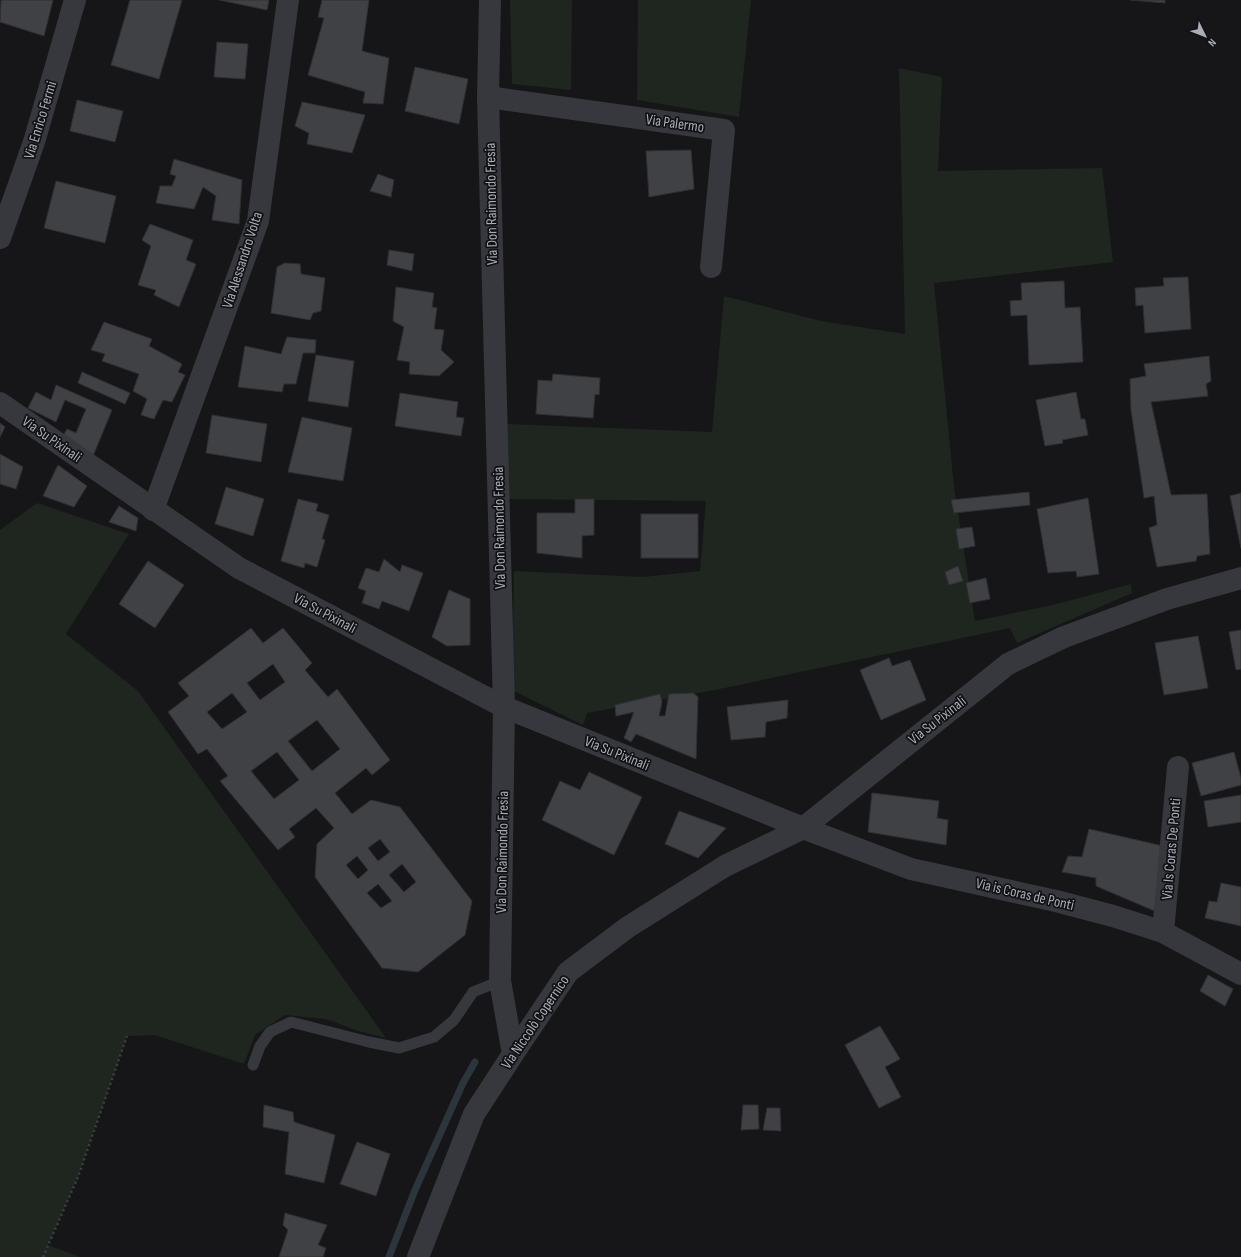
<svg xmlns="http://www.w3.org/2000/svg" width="1241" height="1257" font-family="'Sofia Sans Condensed',sans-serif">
	<rect width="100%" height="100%" fill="#161618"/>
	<!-- green -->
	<g fill="#1e261f">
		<path d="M510 0H572L571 90 512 84Z"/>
		<path d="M638 0H751L739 117 637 100Z"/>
		<path d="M899 68 942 77 938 171 1102 168 1113 262 934 283 954 487 975 621 1053 605 1131 584 1132 593 1017 643 1010 628 710 691 587 713 583 725 512 690 514 571 643 577 700 571 706 501 509 499 507 424 712 432 724 296 821 321 905 334Z"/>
		<path d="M37 503 129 534 66 634 138 691 386 1038 358 1031 326 1019 285 1015 255 1035 244 1064 155 1035 127 1036 78 1177 48 1245 80 1257H0V530Z"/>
	</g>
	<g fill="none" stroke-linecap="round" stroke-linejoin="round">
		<!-- stream -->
		<path stroke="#2c353c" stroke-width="7" d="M389 1257 415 1190 463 1083 475 1062"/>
	</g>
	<!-- building -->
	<g fill="#404145" stroke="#303034" fill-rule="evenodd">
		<path d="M1 0H53L44 36 0 22Z"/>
		<path d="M130 0H182L159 79 111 65Z"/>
		<path d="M219 0H269L267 10Z"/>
		<path d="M322 0H369L362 51 389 58 383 104 363 103 365 92 308 75 324 18 318 17Z"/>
		<path d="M1130 0H1165V3Z"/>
		<path d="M217 42 248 44 245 79 214 77Z"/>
		<path d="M415 67 468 79 459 124 405 111Z"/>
		<path d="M77 100 123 111 115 142 70 131Z"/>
		<path d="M302 102 365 115 352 153 307 144 309 133 295 126Z"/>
		<path d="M691 150 694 189 649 197 646 151Z"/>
		<path d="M174 159 242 180 239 224 212 220 216 196 203 187 194 209 156 203 160 186H172L176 176 170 174Z"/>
		<path d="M378 174 394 180 391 197 370 191Z"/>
		<path d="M56 181 116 196 105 243 44 228Z"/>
		<path d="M150 224 193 240 186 260 196 264 179 307 154 295 156 290 138 285 151 246 142 240Z"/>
		<path d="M389 250 414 254 412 271 387 265Z"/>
		<path d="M285 263 300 264 301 274 325 278 321 311 313 313 310 320 271 313 277 267Z"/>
		<path d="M1188 277 1191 329 1145 333 1143 305 1136 306 1135 288 1164 286 1163 278Z"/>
		<path d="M1064 281 1065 308 1080 307 1083 362 1029 365 1027 315 1011 316 1010 301 1022 300 1021 283Z"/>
		<path d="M396 287 434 293 432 307 437 308 434 329 444 330 441 350 454 362 439 376 409 374 410 362 397 360 404 327 393 321Z"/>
		<path d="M104 322 152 339 149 346 182 364 178 372 185 375 172 402 163 400 154 419 141 415 147 399 133 391 139 374 102 361 105 354 91 350Z"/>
		<path d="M287 337 316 340 315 353H303L296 384H284L282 392 238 387 245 346 281 354Z"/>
		<path d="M316 355 354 361 348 407 308 401Z"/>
		<path d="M1209 356 1211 381 1206 384 1208 396 1151 402 1171 495 1207 494 1210 554 1197 556 1196 561 1157 567 1149 528 1157 525 1154 496 1144 498 1131 410 1130 379 1146 376 1144 364Z"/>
		<path d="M82 372 130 393 125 404 78 383Z"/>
		<path d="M553 374 600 378 599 395 595 394 593 418 536 414 538 380 552 381Z"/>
		<path d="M56 385 112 410 93 456 62 438 67 429 76 433 86 409 65 400 56 422 28 408 36 392 51 400Z"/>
		<path d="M1076 392 1081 419H1085L1088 435 1062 440 1063 443 1045 446 1036 400Z"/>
		<path d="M400 393 458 402 456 417 464 418 461 436 395 426Z"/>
		<path d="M212 415 267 424 261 462 206 453Z"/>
		<path d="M302 417 352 428 343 481 288 472Z"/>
		<path d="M0 423 5 427 0 437Z"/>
		<path d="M0 454 23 467 16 489 0 484Z"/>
		<path d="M58 465 87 486 74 507 43 496Z"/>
		<path d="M226 487 264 499 253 536 215 524Z"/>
		<path d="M1029 492 1030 505 954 513 951 500Z"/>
		<path d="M1241 493V548L1230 496Z"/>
		<path d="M1088 498 1099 574 1077 577 1076 571 1048 573 1037 509Z"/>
		<path d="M298 499 318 504 316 511 329 515 322 539 325 540 317 567 305 563 304 568 281 561Z"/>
		<path d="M575 499H594V535L582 536V558L537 553V513H575Z"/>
		<path d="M119 506 138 518 136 531 109 522Z"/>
		<rect x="641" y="514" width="57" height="44"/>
		<path d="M972 527 975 546 959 549 956 529Z"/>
		<path d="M384 559 400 572 402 565 423 573 409 611 382 601 379 609 362 603 366 591 358 588 366 568 379 572Z"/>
		<path d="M148 561 184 585 155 628 119 604Z"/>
		<path d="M958 566 963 581 949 585 945 572Z"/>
		<path d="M986 578 990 599 970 603 966 583Z"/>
		<path d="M449 590 470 599V645L447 646 432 637Z"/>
		<path d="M251 628 263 643 283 628 312 663 305 670 328 697 337 689 390 760 372 775 366 768 335 793 352 814 371 800 400 807 472 901 465 935 418 972 382 968 315 877 317 844 334 828 316 808 289 829 295 837 278 850 220 781 228 776 207 749 198 754 168 712 189 696 178 683ZM273 664 285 682 260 700 247 683ZM232 693 247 712 222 729 207 712ZM317 720 340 749 312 771 288 741ZM277 752 299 780 274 799 251 771ZM380 839 390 852 378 861 368 848ZM357 856 368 870 358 879 346 865ZM402 864 416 882 404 892 389 875ZM378 884 392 901 381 908 367 893Z"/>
		<path d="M1241 630V669L1236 670 1229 632Z"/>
		<path d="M1198 636 1208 688 1164 695 1155 643Z"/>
		<path d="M889 658 892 666 910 660 926 700 881 720 860 670Z"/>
		<path d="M693 693 698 697 696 759 636 734 631 742 624 738 634 712 616 716 615 705 660 694 662 702 659 716H665L669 694Z"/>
		<path d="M788 700 787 718 766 722 765 737 731 740 727 707Z"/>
		<path d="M1234 752 1241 778V785L1201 796 1192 763Z"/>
		<path d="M589 772 642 797 614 855 542 820 560 781 580 790Z"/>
		<path d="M872 793 939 801 937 818 948 820 946 845 868 832Z"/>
		<path d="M1241 795V822L1208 827 1204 801Z"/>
		<path d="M679 811 726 828 698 858 665 844Z"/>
		<path d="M1089 829 1163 846 1157 912 1096 886V878L1062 872 1068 856 1082 857Z"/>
		<path d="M1221 883 1241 887V926L1205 918 1209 901 1217 902Z"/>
		<path d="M1208 975 1233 989 1225 1006 1200 991Z"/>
		<path d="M880 1026 900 1059 885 1067 901 1097 879 1108 845 1045Z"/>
		<path d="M264 1105 293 1112 294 1122 335 1135 324 1183 285 1174 289 1132 263 1127Z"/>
		<path d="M743 1105H758L759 1129 741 1130Z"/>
		<path d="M767 1108H780L781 1131 763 1130Z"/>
		<path d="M357 1142 390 1154 376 1196 340 1184Z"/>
		<path d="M285 1213 327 1225 318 1245 326 1248 323 1257H279L288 1230 283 1225Z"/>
	</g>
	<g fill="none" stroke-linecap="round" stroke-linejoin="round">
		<!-- path -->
		<path stroke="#3d3f44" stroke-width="2.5" stroke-dasharray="2 3" stroke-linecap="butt" d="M43 1257 78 1177 127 1036"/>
		<!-- lane -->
		<path stroke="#37383d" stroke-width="11" d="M253 1065 260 1046 270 1032 291 1022 369 1042 399 1048 434 1037 454 1020 473 992 500 981"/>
		<!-- street -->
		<g stroke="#37383d" stroke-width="22">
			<path d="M490 0 488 97 504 707 500 981 513 1054"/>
			<path d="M488 97 724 130 711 267"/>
			<path d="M0 238 34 142 75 0"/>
			<path d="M0 403 239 568 504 707 803 828 911 869 1056 901 1113 916 1163 932 1241 974"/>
			<path d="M153 510 258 221 288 0"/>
			<path d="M1163 932 1178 767"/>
			<path d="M418 1257 474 1114 513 1054 568 972 628 927 725 866 803 828 1008 664 1064 637 1167 599 1241 578"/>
		</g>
	</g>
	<g text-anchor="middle" stroke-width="3.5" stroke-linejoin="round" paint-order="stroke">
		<!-- street labels -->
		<g font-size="15" fill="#a8adb8" stroke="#111113">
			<text transform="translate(40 120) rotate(-73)" y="5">Via Enrico Fermi</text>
			<text transform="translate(675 123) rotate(8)" y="5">Via Palermo</text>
			<text transform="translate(491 204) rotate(-91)" y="5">Via Don Raimondo Fresia</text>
			<text transform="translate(242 260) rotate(-72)" y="5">Via Alessandro Volta</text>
			<text transform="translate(52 439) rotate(35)" y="5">Via Su Pixinali</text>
			<text transform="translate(499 528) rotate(-91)" y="5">Via Don Raimondo Fresia</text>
			<text transform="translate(325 613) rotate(28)" y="5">Via Su Pixinali</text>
			<text transform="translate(937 720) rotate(-38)" y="5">Via Su Pixinali</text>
			<text transform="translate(617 753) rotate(22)" y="5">Via Su Pixinali</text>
			<text transform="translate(1171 849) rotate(-85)" y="5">Via Is Coras De Ponti</text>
			<text transform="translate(502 852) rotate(-89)" y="5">Via Don Raimondo Fresia</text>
			<text transform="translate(1025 894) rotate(13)" y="5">Via is Coras de Ponti</text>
			<text transform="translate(535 1022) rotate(-56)" y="5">Via Niccolò Copernico</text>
		</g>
	</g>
	<!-- north arrow -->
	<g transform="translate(1205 36) rotate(133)" stroke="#111113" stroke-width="3" paint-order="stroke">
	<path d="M0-3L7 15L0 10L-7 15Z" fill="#a8adb8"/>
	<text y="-6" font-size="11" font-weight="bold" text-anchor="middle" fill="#a8adb8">N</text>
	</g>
</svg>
